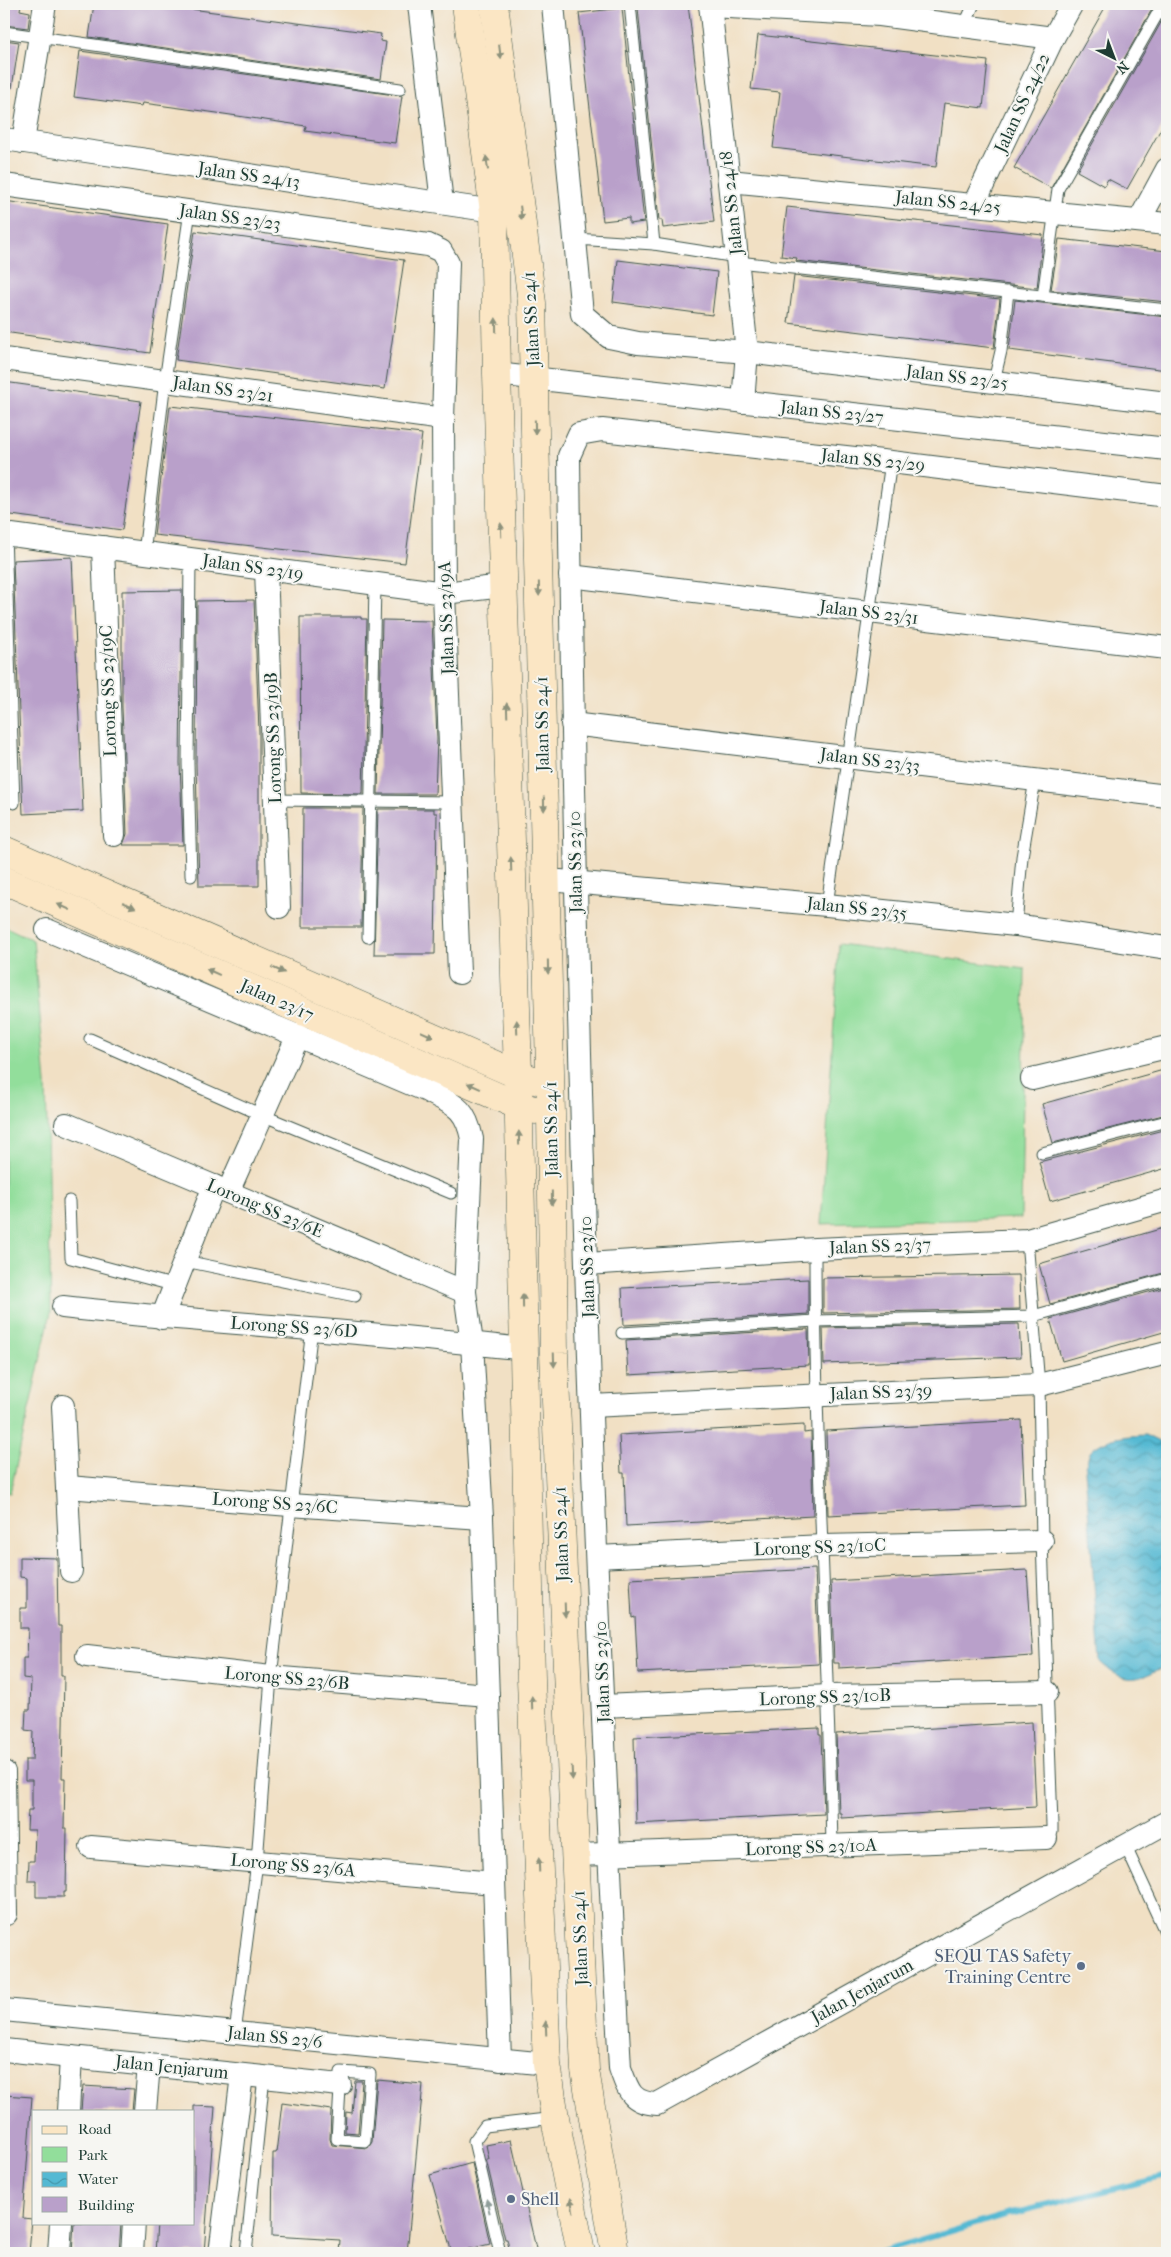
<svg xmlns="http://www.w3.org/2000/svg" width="1171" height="2257" font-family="'IM FELL French Canon',serif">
	<defs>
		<pattern id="water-waves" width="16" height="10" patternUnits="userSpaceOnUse" patternTransform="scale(1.25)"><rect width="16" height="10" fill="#54b9d3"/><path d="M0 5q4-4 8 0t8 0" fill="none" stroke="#4598ac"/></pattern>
	</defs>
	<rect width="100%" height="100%" fill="#f6f6f2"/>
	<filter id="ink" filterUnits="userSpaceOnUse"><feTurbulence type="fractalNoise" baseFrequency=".02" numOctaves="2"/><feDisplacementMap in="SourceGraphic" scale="10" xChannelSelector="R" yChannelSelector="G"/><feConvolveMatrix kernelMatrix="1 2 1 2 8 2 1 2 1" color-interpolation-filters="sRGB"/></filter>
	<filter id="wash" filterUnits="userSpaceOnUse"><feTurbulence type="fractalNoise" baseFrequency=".0096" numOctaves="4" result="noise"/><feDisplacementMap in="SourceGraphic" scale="20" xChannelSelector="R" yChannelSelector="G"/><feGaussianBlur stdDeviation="1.12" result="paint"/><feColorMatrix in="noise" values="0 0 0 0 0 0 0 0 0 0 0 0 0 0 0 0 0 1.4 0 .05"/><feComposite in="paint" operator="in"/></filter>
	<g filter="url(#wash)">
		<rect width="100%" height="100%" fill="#f1e0c4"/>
		<!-- green -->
		<g fill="#92de9b" stroke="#588e68">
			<path d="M4 926 33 940 46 1083 51 1312 10 1493 4 1492Z"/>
			<path d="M839 944 1025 969 1021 1218 821 1224Z"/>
		</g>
		<!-- water -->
		<path fill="url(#water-waves)" stroke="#3a7b84" d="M1145 1435 1159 1442 1167 1454V1665C1138 1680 1127 1687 1100 1662L1085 1470C1087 1464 1088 1455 1091 1451 1105 1437 1127 1436 1145 1435Z"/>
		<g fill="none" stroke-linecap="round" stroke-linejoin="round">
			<!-- stream -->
			<path stroke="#54b9d3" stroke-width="5.5" d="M878 2253 1006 2215 1167 2176"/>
		</g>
		<g id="blocks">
			<!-- building -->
			<g fill="#b9a0ca">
				<path d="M4 4H21L20 10 30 12 28 28 4 25Z"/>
				<path d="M94 4H153L381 34 380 41 386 42 381 79 89 37Z"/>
				<path d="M671 4H688L714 222 663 228 662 220H659L638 8Z"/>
				<path d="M1107 4H1155L1051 188 1014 168Z"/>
				<path d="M622 8 644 222 629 224V218L603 221 579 13Z"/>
				<path d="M1167 12V118L1127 189 1108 179 1104 186 1077 171Z"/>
				<path d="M758 35 988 61 983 108 944 103 936 167 773 148 780 92 751 89Z"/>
				<path d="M4 40 19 42 12 88 4 87Z"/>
				<path d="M80 51 402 96 395 143 305 131 306 126 217 113 143 103 142 106 74 97Z"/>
				<path d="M4 201 168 224 150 353 4 332Z"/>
				<path d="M787 207 1043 235 1037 288 796 261 797 258 781 256Z"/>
				<path d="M195 231 404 260 385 389 176 360Z"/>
				<path d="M1059 239 1167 251V302L1051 290Z"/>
				<path d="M618 260 717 272 712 315 613 302Z"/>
				<path d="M794 276 1000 299 994 348 788 323Z"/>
				<path d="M1015 300 1167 317V370L1009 350Z"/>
				<path d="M4 382 141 401 122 530 4 514Z"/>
				<path d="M170 406 422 434 405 563 154 535Z"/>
				<path d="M72 557 83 811 23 814 13 560Z"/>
				<path d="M182 590 180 763 183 845H123L127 834 122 707V591Z"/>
				<path d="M254 600 259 732V886H199L196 763 197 601Z"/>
				<path d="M300 617H361V619H367L363 794 301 793Z"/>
				<path d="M382 620 432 621 437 739 435 794H378Z"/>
				<path d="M4 721 6 783H4Z"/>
				<path d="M303 808H363L361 927H302Z"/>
				<path d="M378 809H434V813H437L435 954H374Z"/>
				<path d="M1167 1069V1114L1053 1143 1042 1104Z"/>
				<path d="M1167 1129V1168L1050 1201 1039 1162Z"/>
				<path d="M1167 1227V1272L1050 1304 1039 1264Z"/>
				<path d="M1019 1275 1020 1309 823 1313V1278Z"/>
				<path d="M808 1279V1314L624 1325 622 1288Z"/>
				<path d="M1167 1287V1331L1062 1361 1050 1319Z"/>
				<path d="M1019 1324 1021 1357 824 1364 823 1328Z"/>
				<path d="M808 1329 809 1365 628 1375 626 1340Z"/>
				<path d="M1021 1420 1025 1505 828 1515 826 1431Z"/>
				<path d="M804 1425V1433L811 1432 813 1516 626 1526 624 1473H621L619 1435Z"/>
				<path d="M20 1557 57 1558 58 1626H61V1676H64L62 1778H65L64 1828H67L66 1892H64V1897H36V1881H28L29 1861H34L35 1830H27L28 1810H32V1780H25V1760H32L33 1731 25 1730 26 1710H30L31 1679 23 1678V1658H27L28 1628H20V1608H27V1578L20 1577Z"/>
				<path d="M815 1569 819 1664 638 1673 635 1617 632 1618 630 1579Z"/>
				<path d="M1027 1570 1033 1656 839 1668V1663H834L831 1581Z"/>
				<path d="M1032 1722 1036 1807 841 1818V1813H839L836 1734Z"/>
				<path d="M819 1728V1735H821L824 1814 636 1824 634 1737Z"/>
				<path d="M377 2080 423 2084 407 2253H339L340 2240 272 2236 273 2153H276L282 2103 331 2110 330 2139 332 2145 368 2148 372 2142Z"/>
				<path d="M355 2081H362L358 2133 345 2132 346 2112 352 2113Z"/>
				<path d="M83 2086 134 2089 132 2111H81Z"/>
				<path d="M4 2095 32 2097 23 2218 32 2219 29 2253H4Z"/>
				<path d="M194 2106 215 2107 204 2253H155L157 2223H194Z"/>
				<path d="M511 2140 537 2253H510L507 2239H505L486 2159H489L486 2145Z"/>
				<path d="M472 2163 490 2244 452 2253 430 2175Z"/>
				<path d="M74 2223H121L119 2253H72Z"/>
			</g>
		</g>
	</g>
	<g filter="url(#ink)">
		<use href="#blocks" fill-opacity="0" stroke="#3e554a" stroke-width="1"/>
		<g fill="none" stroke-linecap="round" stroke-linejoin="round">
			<defs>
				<g id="lane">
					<path d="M630 4 654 244"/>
					<path d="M964 26 974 4"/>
					<path d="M4 32 400 89"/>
					<path d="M575 239 654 244 737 257"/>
					<path d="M738 262 1167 310"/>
					<path d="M1043 296 1058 189 1163 4"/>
					<path d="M994 381 1001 351 1008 292"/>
					<path d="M5 534 14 803"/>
					<path d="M144 553 165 381 190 211"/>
					<path d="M190 559 188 763 191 876"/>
					<path d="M275 800 452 802"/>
					<path d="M827 905 891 462"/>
					<path d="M1016 925 1022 857 1035 780"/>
					<path d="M368 937 375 584"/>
					<path d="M90 1039 262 1115 451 1193"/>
					<path d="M1042 1153 1167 1121"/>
					<path d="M69 1201 71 1258 176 1286"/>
					<path d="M1027 1240 1039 1385 1042 1541 1052 1825V1832L1046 1838"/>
					<path d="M815 1249C815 1448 828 1647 832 1847"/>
					<path d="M185 1261 355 1296"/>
					<path d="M622 1333 815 1321 1033 1316 1167 1279"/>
					<path d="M1125 1845 1167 1936"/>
					<path d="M235 2033 257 1862 271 1677 312 1328"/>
					<path d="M341 2072 370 2074 365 2141 337 2139Z"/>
					<path d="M246 2253 264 2076"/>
					<path d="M500 2253 474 2141 485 2126 555 2118"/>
				</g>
				<g id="street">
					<path d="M419 4 442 203"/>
					<path d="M553 4 582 314 609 337 638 343 747 352 1167 403"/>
					<path d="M710 4 747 352 743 402"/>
					<path d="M710 6 880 15 1053 38"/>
					<path d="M4 139 494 211"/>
					<path d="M23 142 45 4"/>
					<path d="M729 181 1167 224"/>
					<path d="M4 185 428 245 441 251 448 263 443 419 444 593 459 973"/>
					<path d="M974 204 1053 38 1072 4"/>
					<path d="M1139 221 1167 169"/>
					<path d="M4 359 443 419"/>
					<path d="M497 374 1167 449"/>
					<path d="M1167 496 891 462 602 430 579 434 569 456C575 994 591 1531 620 2068 628 2090 631 2103 657 2104L1167 1822"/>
					<path d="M4 534 444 593 503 586"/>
					<path d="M103 547 114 835"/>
					<path d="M266 570 279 907"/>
					<path d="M570 576 1167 648"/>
					<path d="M572 724 1167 796"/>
					<path d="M560 881 827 905 1016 925 1167 948"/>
					<path d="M47 930 425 1090C453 1105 465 1105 472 1139L465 1292 472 1343 482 1518 500 2060"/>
					<path d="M1032 1079 1167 1047"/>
					<path d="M66 1124 465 1292"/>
					<path d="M228 1192 298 1035"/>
					<path d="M587 1264 815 1249 1027 1240 1167 1200"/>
					<path d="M63 1307C217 1324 371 1331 524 1349"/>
					<path d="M162 1318 214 1186"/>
					<path d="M63 1406 71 1571"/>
					<path d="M591 1406 1039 1385 1167 1353"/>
					<path d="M68 1487 290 1505 482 1518"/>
					<path d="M597 1557 823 1546 1042 1541"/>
					<path d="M87 1656 271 1677 488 1695"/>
					<path d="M603 1706 829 1696 1047 1692"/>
					<path d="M4 1772 6 1914H4"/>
					<path d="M91 1847 494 1883"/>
					<path d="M577 1855 1046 1838"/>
					<path d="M4 2010 547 2064"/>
					<path d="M4 2050 340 2085"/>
					<path d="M68 2111 71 2057"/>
					<path d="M145 2111 149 2065"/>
					<path d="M59 2253 61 2223"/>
					<path d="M132 2253 134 2223"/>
					<path d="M220 2253 242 2075"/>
				</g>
				<g id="secondary">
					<path d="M466 4 494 211 497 374 518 1075 531 1679 547 2064 555 2118 581 2253"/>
					<path d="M494 4 532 303 551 1114 554 1353 568 1693 585 2070 615 2253"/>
					<path d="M4 850 518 1075 534 1080"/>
					<path d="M4 880 519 1106 535 1110"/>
				</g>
			</defs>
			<!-- lane casing -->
			<use href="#lane" stroke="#3e554a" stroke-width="13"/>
			<!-- street casing -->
			<use href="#street" stroke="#3e554a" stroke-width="24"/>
			<!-- secondary casing -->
			<use href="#secondary" stroke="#3e554a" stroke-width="29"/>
			<!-- lane -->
			<use href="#lane" stroke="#fff" stroke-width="11"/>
			<!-- street -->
			<use href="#street" stroke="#fff" stroke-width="22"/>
			<!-- secondary -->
			<use href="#secondary" stroke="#fbe6c4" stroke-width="28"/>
		</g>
		<!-- one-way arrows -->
		<defs><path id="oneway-solid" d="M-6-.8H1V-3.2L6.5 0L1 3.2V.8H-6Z" transform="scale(1.25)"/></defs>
		<g fill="#8d927c">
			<use href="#oneway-solid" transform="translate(500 52) rotate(83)"/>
			<use href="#oneway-solid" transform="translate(487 163) rotate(-98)"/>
			<use href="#oneway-solid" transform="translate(521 213) rotate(83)"/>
			<use href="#oneway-solid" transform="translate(496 325) rotate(-91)"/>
			<use href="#oneway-solid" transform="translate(535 427) rotate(89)"/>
			<use href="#oneway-solid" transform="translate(501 530) rotate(-92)"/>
			<use href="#oneway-solid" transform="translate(539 589) rotate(89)"/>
			<use href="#oneway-solid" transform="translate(507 710) rotate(-92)"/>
			<use href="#oneway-solid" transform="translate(544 804) rotate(89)"/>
			<use href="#oneway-solid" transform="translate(511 864) rotate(-92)"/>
			<use href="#oneway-solid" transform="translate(129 905) rotate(24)"/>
			<use href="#oneway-solid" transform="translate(64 907) rotate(-156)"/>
			<use href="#oneway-solid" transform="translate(548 967) rotate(89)"/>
			<use href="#oneway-solid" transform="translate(278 970) rotate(24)"/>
			<use href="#oneway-solid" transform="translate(213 972) rotate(-156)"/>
			<use href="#oneway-solid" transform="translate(517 1027) rotate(-92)"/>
			<use href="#oneway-solid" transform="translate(427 1034) rotate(24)"/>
			<use href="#oneway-solid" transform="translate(474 1086) rotate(-156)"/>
			<use href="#oneway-solid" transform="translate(519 1138) rotate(-91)"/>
			<use href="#oneway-solid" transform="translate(552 1198) rotate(89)"/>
			<use href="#oneway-solid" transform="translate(523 1301) rotate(-91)"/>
			<use href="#oneway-solid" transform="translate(554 1360) rotate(88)"/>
			<use href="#oneway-solid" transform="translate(565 1610) rotate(88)"/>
			<use href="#oneway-solid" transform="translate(532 1703) rotate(-92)"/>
			<use href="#oneway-solid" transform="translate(572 1773) rotate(87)"/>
			<use href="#oneway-solid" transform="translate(539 1865) rotate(-92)"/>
			<use href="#oneway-solid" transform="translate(546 2028) rotate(-92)"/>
			<use href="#oneway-solid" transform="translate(572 2205) rotate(-101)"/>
		</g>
		<use fill="#8f9e9a" href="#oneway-solid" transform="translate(488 2206) rotate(-103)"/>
	</g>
	<!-- markers -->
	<g fill="#5c6f8a" stroke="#f6f6f2" stroke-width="2">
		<circle cx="1081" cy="1966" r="5"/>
		<circle cx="511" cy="2199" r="5"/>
	</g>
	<g text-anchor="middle" stroke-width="4" stroke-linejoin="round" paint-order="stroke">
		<!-- street labels -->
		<g font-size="18" fill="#1f3d34" stroke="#f6f6f2">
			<text transform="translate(1022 103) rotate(-65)" y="6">Jalan SS 24/22</text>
			<text transform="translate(249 175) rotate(8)" y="6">Jalan SS 24/13</text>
			<text transform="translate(948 202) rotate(6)" y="6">Jalan SS 24/25</text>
			<text transform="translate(731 203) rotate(-96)" y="6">Jalan SS 24/18</text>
			<text transform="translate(230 217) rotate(8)" y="6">Jalan SS 23/23</text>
			<text transform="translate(531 319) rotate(-93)" y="6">Jalan SS 24/1</text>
			<text transform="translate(957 377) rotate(7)" y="6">Jalan SS 23/25</text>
			<text transform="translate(223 389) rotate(8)" y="6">Jalan SS 23/21</text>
			<text transform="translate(832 412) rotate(6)" y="6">Jalan SS 23/27</text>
			<text transform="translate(873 460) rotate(6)" y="6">Jalan SS 23/29</text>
			<text transform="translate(253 567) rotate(8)" y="6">Jalan SS 23/19</text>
			<text transform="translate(869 612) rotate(7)" y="6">Jalan SS 23/31</text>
			<text transform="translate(446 618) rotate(-92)" y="6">Jalan SS 23/19A</text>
			<text transform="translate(108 691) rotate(-92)" y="6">Lorong SS 23/19C</text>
			<text transform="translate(542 724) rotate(-91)" y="6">Jalan SS 24/1</text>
			<text transform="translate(273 738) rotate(-92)" y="6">Lorong SS 23/19B</text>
			<text transform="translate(870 760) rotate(7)" y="6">Jalan SS 23/33</text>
			<text transform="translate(575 862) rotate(-91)" y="6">Jalan SS 23/10</text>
			<text transform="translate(857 908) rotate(6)" y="6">Jalan SS 23/35</text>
			<text transform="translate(277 1000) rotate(24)" y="6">Jalan 23/17</text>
			<text transform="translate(551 1129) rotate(-91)" y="6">Jalan SS 24/1</text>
			<text transform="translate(265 1208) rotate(23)" y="6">Lorong SS 23/6E</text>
			<text transform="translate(880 1246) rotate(-2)" y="6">Jalan SS 23/37</text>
			<text transform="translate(587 1267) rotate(-92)" y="6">Jalan SS 23/10</text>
			<text transform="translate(294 1327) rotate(4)" y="6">Lorong SS 23/6D</text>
			<text transform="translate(881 1392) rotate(-2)" y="6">Jalan SS 23/39</text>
			<text transform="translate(275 1503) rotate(4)" y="6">Lorong SS 23/6C</text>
			<text transform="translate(561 1534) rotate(-92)" y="6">Jalan SS 24/1</text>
			<text transform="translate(820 1547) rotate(-2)" y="6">Lorong SS 23/10C</text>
			<text transform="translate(602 1672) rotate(-92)" y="6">Jalan SS 23/10</text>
			<text transform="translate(287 1678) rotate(5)" y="6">Lorong SS 23/6B</text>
			<text transform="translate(825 1697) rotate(-2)" y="6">Lorong SS 23/10B</text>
			<text transform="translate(811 1847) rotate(-2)" y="6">Lorong SS 23/10A</text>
			<text transform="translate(293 1865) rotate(5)" y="6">Lorong SS 23/6A</text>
			<text transform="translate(580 1938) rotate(-92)" y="6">Jalan SS 24/1</text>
			<text transform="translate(862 1991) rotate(-29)" y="6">Jalan Jenjarum</text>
			<text transform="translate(275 2037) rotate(6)" y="6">Jalan SS 23/6</text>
			<text transform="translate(172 2067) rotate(6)" y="6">Jalan Jenjarum</text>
		</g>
		<!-- service labels -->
		<g font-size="18" fill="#4e5e75" stroke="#f6f6f2" text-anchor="end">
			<text x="1071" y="1962">SEQU TAS Safety<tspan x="1071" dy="21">Training Centre</tspan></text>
			<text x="521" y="2205" text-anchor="start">Shell</text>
		</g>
	</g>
	<!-- margin -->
	<rect width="1171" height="2257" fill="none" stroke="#f6f6f2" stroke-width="20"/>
	<!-- legend -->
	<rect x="32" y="2110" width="162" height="115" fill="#f6f6f2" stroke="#a0aca6"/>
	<rect x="42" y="2126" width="25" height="8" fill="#fbe6c4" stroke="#a0aca6"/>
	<text x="78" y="2134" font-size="15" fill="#1f3d34">Road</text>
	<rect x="42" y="2147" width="25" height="15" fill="#92de9b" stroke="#a0aca6"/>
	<text x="78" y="2160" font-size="15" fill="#1f3d34">Park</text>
	<rect x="42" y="2172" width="25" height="15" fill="url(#water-waves)" stroke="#a0aca6"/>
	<text x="78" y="2184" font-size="15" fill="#1f3d34">Water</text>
	<rect x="42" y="2197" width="25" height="15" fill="#b9a0ca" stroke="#a0aca6"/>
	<text x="78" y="2210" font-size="15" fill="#1f3d34">Building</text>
	<!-- north arrow -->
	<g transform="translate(1114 58) rotate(138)" stroke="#f6f6f2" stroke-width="4" paint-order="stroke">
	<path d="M0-4L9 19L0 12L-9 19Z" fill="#1f3d34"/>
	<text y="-8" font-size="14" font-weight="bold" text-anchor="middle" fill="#1f3d34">N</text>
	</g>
</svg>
